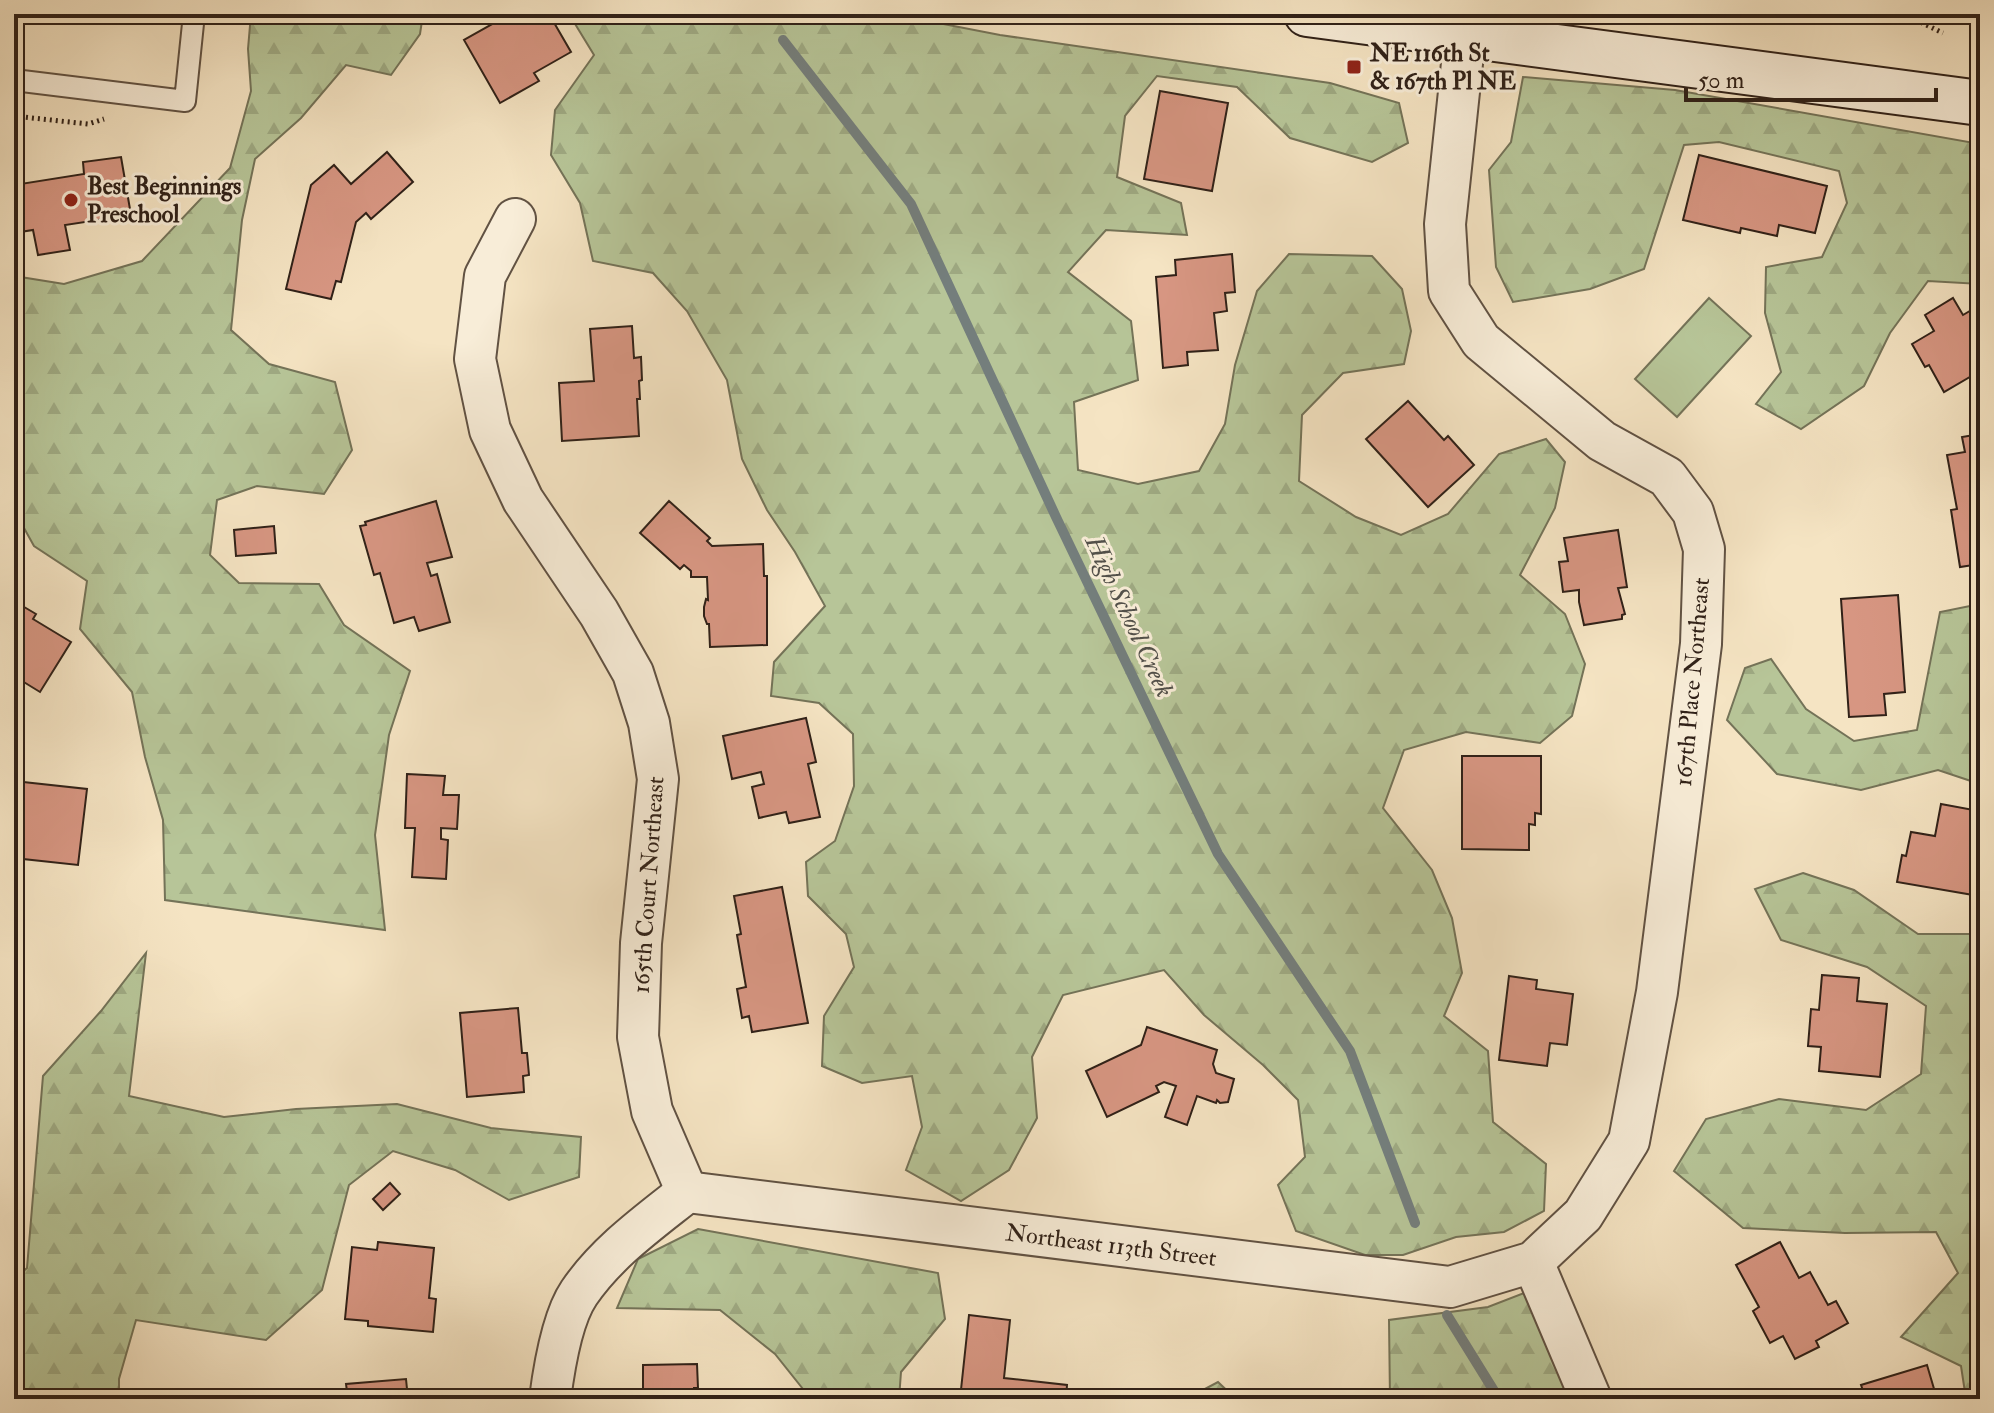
<svg xmlns="http://www.w3.org/2000/svg" width="1994" height="1413" font-family="'IM FELL Double Pica',serif">
	<defs>
		<pattern id="forest-firs" width="22" height="20" patternUnits="userSpaceOnUse" patternTransform="scale(2)"><rect width="22" height="20" fill="#b7c598"/><path d="M5 1l3.5 6h-7zM16 11l3.5 6h-7z" fill="#9ea982"/></pattern>
	</defs>
	<rect width="100%" height="100%" fill="#f5e4c3"/>
	<filter id="stains"><feTurbulence type="fractalNoise" baseFrequency=".0025" numOctaves="4"/><feColorMatrix values="0 0 0 0 .2 0 0 0 0 .09 0 0 0 0 .02 0 0 0 .5 -.17"/></filter>
	<radialGradient id="worn" r=".72"><stop offset=".6" stop-color="#630" stop-opacity="0"/><stop offset="1" stop-color="#630" stop-opacity=".3"/></radialGradient>
	<!-- grass -->
	<path fill="#b7c598" stroke="#747358" stroke-width="2" d="M1709 298 1751 336 1677 417 1635 379Z"/>
	<!-- forest -->
	<g fill="url(#forest-firs)" stroke="#747358" stroke-width="2">
		<path d="M251 14H423L420 34 391 75 346 65 301 118 255 159 242 220 231 330 269 364 335 382 352 450 324 494 257 486 217 500 210 555 239 583 319 584 344 625 410 671 389 735 375 835 385 930 165 900 163 820 145 757 132 692 80 629 87 581 34 546 14 510V276L64 284 142 261 230 168 251 91 248 49Z"/>
		<path d="M569 14H892L1000 35 1330 83 1399 103 1408 143 1372 162 1290 138 1237 87 1157 76 1125 116 1117 177 1181 203 1187 235 1106 230 1068 272 1131 321 1138 380 1074 402 1078 470 1138 484 1199 471 1225 424 1235 365 1257 291 1289 254 1372 256 1402 289 1411 331 1404 364 1343 373 1302 415 1299 481 1356 517 1401 535 1448 514 1499 454 1546 439 1565 462 1555 508 1520 575 1565 614 1585 664 1572 716 1540 743 1466 732 1404 750 1383 808 1432 870 1452 918 1462 973 1444 1016 1488 1051 1493 1122 1546 1164 1544 1211 1504 1232 1456 1237 1403 1255H1365L1296 1231 1278 1185 1305 1157 1298 1100 1263 1065 1204 1015 1164 970 1063 995 1032 1057 1037 1118 1009 1170 961 1201 906 1170 922 1127 912 1076 862 1083 822 1066 824 1016 854 967 846 934 808 896 806 862 835 841 854 786 853 734 819 703 771 696 774 662 825 606 795 552 767 510 742 459 727 380 687 311 653 273 593 261 580 203 551 155 555 110 594 55Z"/>
		<path d="M1523 77 1675 90 1980 144V284L1928 281 1890 333 1864 386 1801 429 1756 404 1781 372 1765 313 1766 267 1822 257 1847 203 1839 171 1719 142 1684 145 1644 269 1590 289 1513 302 1496 267 1489 170 1511 142Z"/>
		<path d="M1980 604V784L1938 770 1861 790 1777 774 1727 720 1745 668 1771 659 1806 709 1854 741 1917 730 1940 612Z"/>
		<path d="M1803 873 1854 890 1918 934H1980V1399H1966L1961 1366 1901 1337 1958 1273 1936 1232 1845 1233 1743 1228 1674 1171 1706 1119 1779 1099 1866 1110 1921 1074 1926 1006 1867 967 1781 940 1755 889Z"/>
		<path d="M146 953 129 1096 224 1117 296 1109 397 1104 491 1128 581 1137 579 1177 509 1200 455 1170 393 1151 349 1185 322 1290 266 1340 136 1320 119 1379V1399H14V1279L27 1268 43 1076 101 1011Z"/>
		<path d="M698 1229 938 1273 945 1319 901 1372 899 1399H811L775 1354 720 1310 617 1308 638 1259Z"/>
		<path d="M1524 1293 1570 1399H1390L1389 1320 1488 1307Z"/>
		<path d="M1218 1382 1236 1399H1186Z"/>
	</g>
	<g fill="none" stroke-linecap="round" stroke-linejoin="round">
		<!-- stream -->
		<g stroke="#747e7c" stroke-width="10">
			<path d="M783 40 911 204 1056 517 1218 854 1350 1051 1415 1223"/>
			<path d="M1447 1315 1499 1399"/>
		</g>
	</g>
	<!-- building -->
	<g fill="#d79682" stroke="#302118" stroke-width="2">
		<path d="M510 14H549L571 52 534 73 539 81 500 103 464 40Z"/>
		<path d="M1160 91 1228 103 1212 191 1144 179Z"/>
		<path d="M387 152 413 182 371 219 366 213 356 222 341 282 336 281 331 299 286 289 311 185 334 165 351 184Z"/>
		<path d="M1699 155 1827 186 1815 233 1779 225 1777 236 1741 228 1740 233 1683 220Z"/>
		<path d="M121 157 131 215 65 225 70 250 38 255 33 230 14 233V185L84 174 83 162Z"/>
		<path d="M1232 254 1235 292 1225 293 1227 311 1214 313 1218 350 1187 352 1188 365 1163 368 1156 277 1176 275 1175 260Z"/>
		<path d="M1953 298 1963 315 1980 305V371L1944 392 1929 365 1925 367 1912 344 1934 331 1925 315Z"/>
		<path d="M632 326 634 358 641 357 642 380 639 381 640 399H637L639 436 562 441 559 383 594 381 590 329Z"/>
		<path d="M1408 401 1444 440 1448 436 1474 465 1428 507 1366 439Z"/>
		<path d="M1980 434V564L1960 567 1951 510 1957 509 1947 455 1965 452 1962 437Z"/>
		<path d="M436 501 452 557 427 563 431 576 437 574 450 622 419 631 414 617 394 623 380 573 374 575 360 526 366 525 365 522Z"/>
		<path d="M669 501 710 538 707 541 712 546 763 544 764 576H767V645L710 647 709 624H707L704 616V607L706 599 708 600 707 577H691V571L684 565 680 569 640 533Z"/>
		<path d="M274 526 276 553 236 556 234 530Z"/>
		<path d="M1618 530 1627 587 1618 588 1625 614 1622 615V619L1584 625 1579 602V590L1563 592 1559 562 1568 561 1564 538Z"/>
		<path d="M1898 595 1905 692 1884 694 1886 715 1849 717 1841 599Z"/>
		<path d="M14 601 36 614 33 619 71 642 40 692 14 676Z"/>
		<path d="M806 718 816 762 808 764 820 817 789 823 786 812 759 818 752 787 764 784 761 772 732 779 723 736Z"/>
		<path d="M1462 756H1541V814L1535 813V825L1529 824V850L1462 849Z"/>
		<path d="M407 774 445 776 443 795H459L457 829 441 828V839L448 840 446 879 412 877 415 828H405Z"/>
		<path d="M14 781 87 789 78 865 14 858Z"/>
		<path d="M1941 804 1979 811 1971 861 1980 863 1979 896 1897 882 1902 855 1906 856 1911 832 1935 836Z"/>
		<path d="M782 887 808 1023 752 1032 749 1016 742 1018 737 989 746 987 737 935 741 934 734 896Z"/>
		<path d="M1822 975 1859 978 1857 1001 1887 1004 1880 1077 1819 1071 1821 1047 1808 1046 1811 1009 1819 1010Z"/>
		<path d="M1509 976 1537 980 1536 989 1573 994 1567 1045 1550 1043 1547 1066 1499 1060Z"/>
		<path d="M518 1008 522 1053H527L529 1075 523 1076 524 1092 467 1097 460 1013Z"/>
		<path d="M1147 1027 1217 1050 1213 1064 1216 1073 1234 1079 1228 1102 1220 1103 1217 1100 1216 1103 1197 1096 1187 1125 1165 1117 1176 1086 1164 1082 1156 1086 1159 1092 1107 1117 1086 1071 1141 1045Z"/>
		<path d="M390 1183 400 1194 383 1210 373 1199Z"/>
		<path d="M378 1242 434 1248 429 1298 436 1299 433 1332 368 1326V1321L345 1319 352 1247 377 1250Z"/>
		<path d="M1780 1242 1799 1278 1810 1272 1828 1305 1836 1301 1848 1323 1816 1341 1819 1347 1795 1359 1783 1336 1770 1343 1753 1311 1759 1307 1736 1265Z"/>
		<path d="M969 1315 1010 1320 1004 1378 1067 1385 1066 1399H960Z"/>
		<path d="M697 1364 698 1388H694V1399H643V1365Z"/>
		<path d="M1927 1365 1937 1399H1866L1861 1385Z"/>
		<path d="M406 1379 408 1399H348L346 1384Z"/>
	</g>
	<g fill="none" stroke-linecap="round" stroke-linejoin="round">
		<defs>
			<path id="lane" d="M14 80 185 101 194 14"/>
			<g id="street">
				<path d="M515 219 485 276 475 359 490 430 523 500 599 613 633 673 649 723 658 779 641 943 638 1037 652 1111 687 1192"/>
				<path d="M687 1192 1450 1287 1533 1262 1583 1215 1629 1141 1657 992 1701 644 1704 549 1693 512 1667 477 1602 441 1481 341 1449 291 1445 224 1465 35"/>
				<path d="M1533 1262 1591 1399"/>
				<path d="M550 1399C554 1368 562 1318 579 1293 607 1252 648 1223 687 1192"/>
			</g>
			<path id="secondary" d="M1307 14 1980 103"/>
		</defs>
		<!-- lane casing -->
		<use href="#lane" stroke="#615243" stroke-width="24"/>
		<!-- street casing -->
		<use href="#street" stroke="#615243" stroke-width="44"/>
		<!-- secondary casing -->
		<use href="#secondary" stroke="#302118" stroke-width="48"/>
		<!-- path -->
		<g stroke="#302118" stroke-width="5" stroke-dasharray="2 4" stroke-linecap="butt">
			<path d="M1874 14 1918 21 1943 33"/>
			<path d="M14 116 88 124 104 119"/>
		</g>
		<!-- lane -->
		<use href="#lane" stroke="#f8edd8" stroke-width="20"/>
		<!-- street -->
		<use href="#street" stroke="#f8edd8" stroke-width="40"/>
		<!-- secondary -->
		<use href="#secondary" stroke="#f8edd8" stroke-width="44"/>
	</g>
	<!-- markers -->
	<g fill="#8f2418" stroke="#f8edd8" stroke-width="3">
		<rect x="1346" y="59" width="16" height="16" rx="4"/>
		<circle cx="71" cy="200" r="8"/>
	</g>
	<g text-anchor="middle" stroke-width="6" stroke-linejoin="round" paint-order="stroke">
		<!-- poi labels -->
		<g font-size="24" font-weight="bold" fill="#302118" stroke="#f8edd8" text-anchor="start">
			<text x="1370" y="61">NE 116th St<tspan x="1370" dy="28">&amp; 167th Pl NE</tspan></text>
			<text x="87" y="194">Best Beginnings<tspan x="87" dy="28">Preschool</tspan></text>
		</g>
		<!-- street labels -->
		<g font-size="24" fill="#302118" stroke="#f8edd8">
			<text transform="translate(1692 682) rotate(-85)" y="8">167th Place Northeast</text>
			<text transform="translate(648 885) rotate(-86)" y="8">165th Court Northeast</text>
			<text transform="translate(1111 1245) rotate(7)" y="8">Northeast 113th Street</text>
		</g>
		<!-- water labels -->
		<g font-size="26" font-style="italic" fill="#52504a" stroke="#f8edd8">
			<text transform="translate(1130 616) rotate(65)" y="9">High School Creek</text>
		</g>
	</g>
	<!-- margin -->
	<rect width="1994" height="1413" fill="none" stroke="#f5e4c3" stroke-width="48"/>
	<rect x="16" y="16" width="1962" height="1381" fill="none" stroke="#302118" stroke-width="4"/>
	<rect x="24" y="24" width="1946" height="1365" fill="none" stroke="#302118" stroke-width="2"/>
	<!-- scale -->
	<path d="M1686 88v12h250v-12" fill="none" stroke="#302118" stroke-width="4"/>
	<text x="1698" y="88" font-size="24" fill="#302118" stroke="#f8edd8" stroke-width="6" paint-order="stroke">50 m</text>
	<rect width="100%" height="100%" filter="url(#stains)"/>
	<rect width="100%" height="100%" fill="url(#worn)"/>
</svg>
